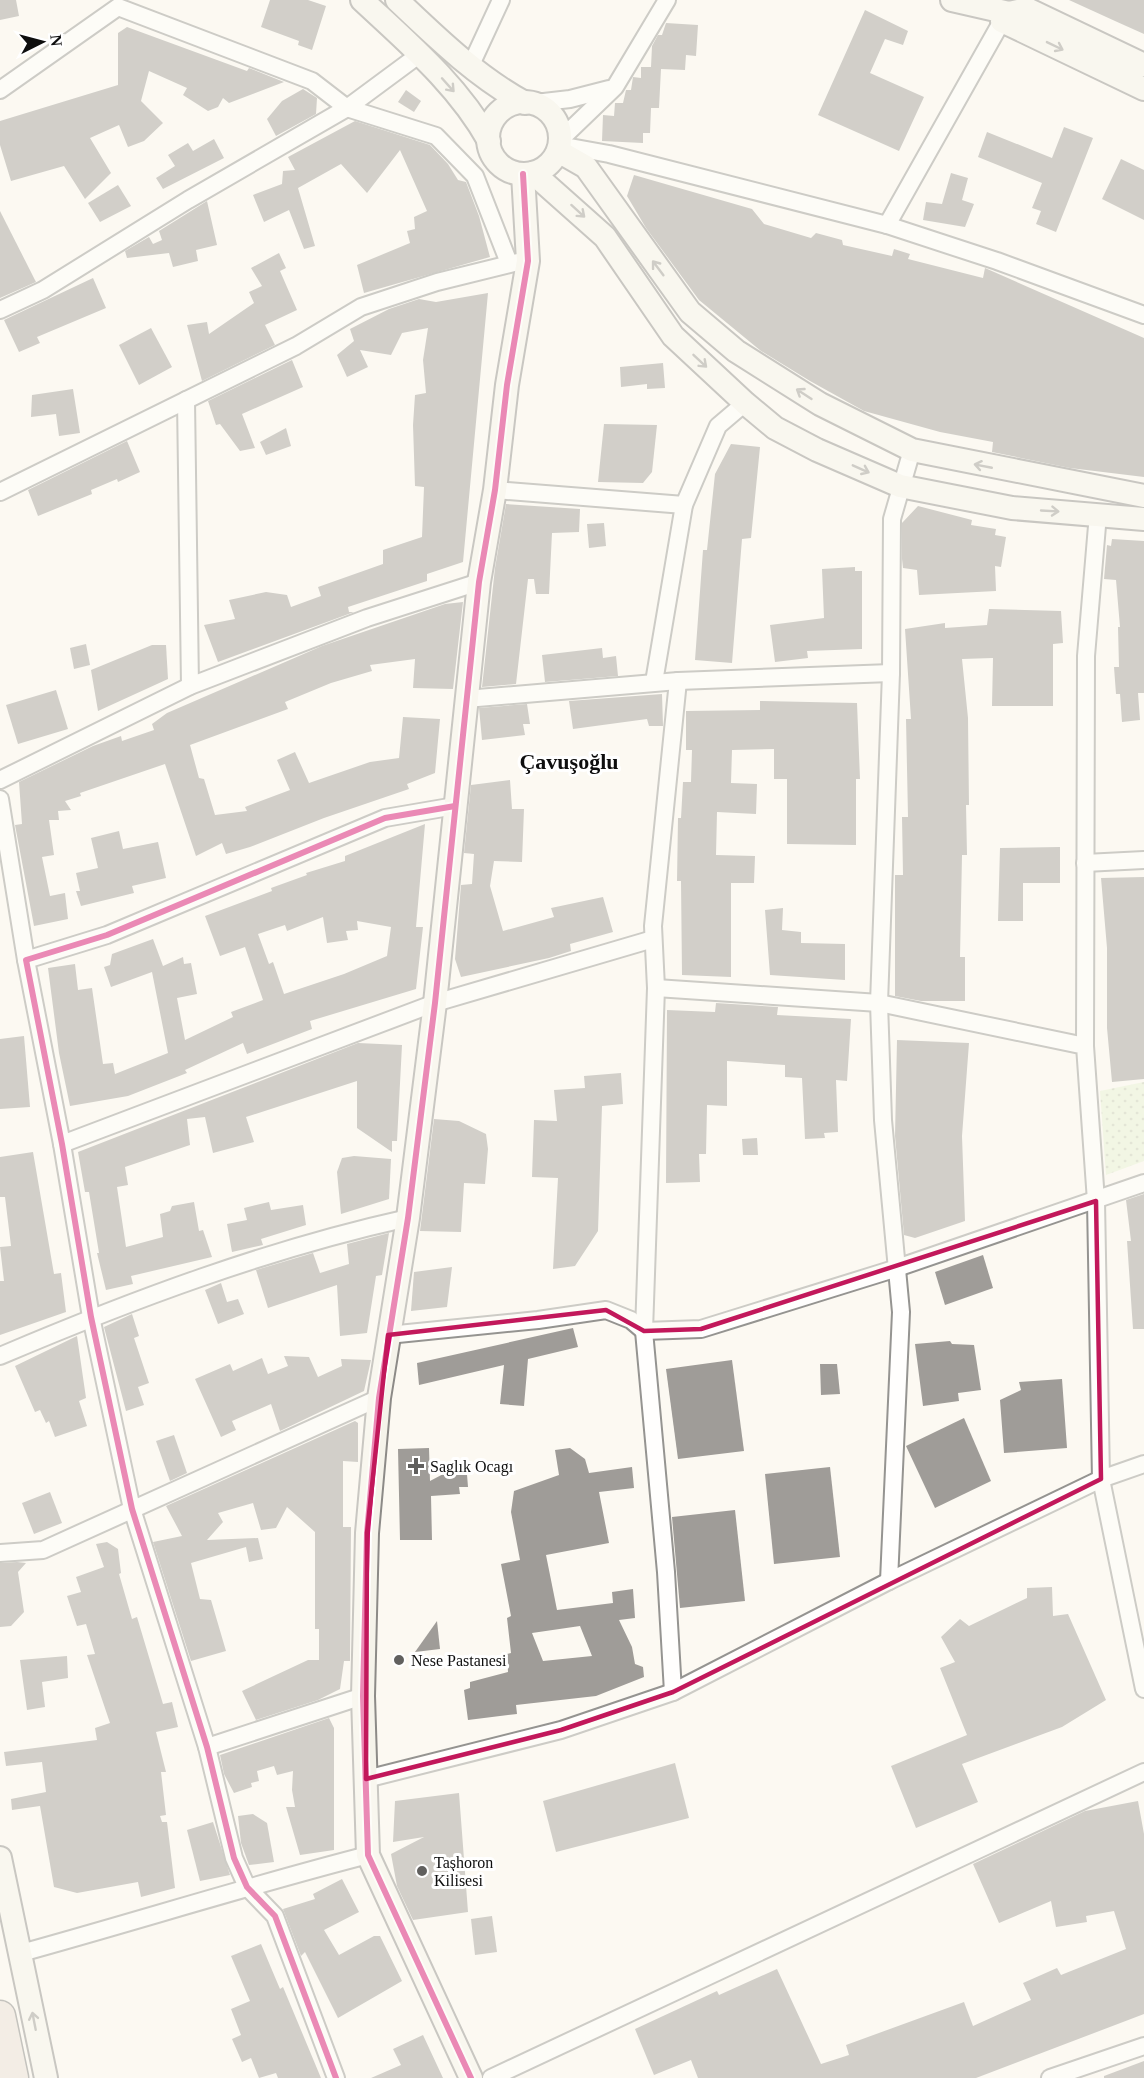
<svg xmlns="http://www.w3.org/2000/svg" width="1144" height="2078" font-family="Georgia,serif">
	<defs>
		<pattern id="grass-dots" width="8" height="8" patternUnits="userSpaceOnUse" patternTransform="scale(1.5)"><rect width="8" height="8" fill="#e7f1d2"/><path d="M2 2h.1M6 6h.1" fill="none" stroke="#c5cdb3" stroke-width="1.8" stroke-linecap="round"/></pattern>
	</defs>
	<rect width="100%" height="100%" fill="#fcf9f2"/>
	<!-- grass -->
	<path fill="url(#grass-dots)" d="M1144 1082V1161L1106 1175 1100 1091Z"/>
	<!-- building -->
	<g fill="#9f9c98" fill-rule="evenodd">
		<path d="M0 0H16L19 16 0 20Z"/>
		<path d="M270 0H308L326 6 312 50 298 45 299 41 261 27Z"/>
		<path d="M1069 0H1144V34L1115 21Z"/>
		<path d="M865 10 908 31 903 45 885 39 870 73 924 97 899 151 818 115Z"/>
		<path d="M666 23 698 25 696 56 686 55 685 70 661 69 659 108H651L650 133H643V143L602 141 603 115 614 116 615 103H623L626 90H631L633 77 641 78V67H651L652 46 658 35H662Z"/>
		<path d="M127 27 247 71 249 68 284 82 229 103 223 98 218 107 208 111 183 95 187 88 149 71 141 101 163 123 144 141 128 147 119 125 90 138 111 173 85 199 64 166 11 181 0 145V121L118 85V33Z"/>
		<path d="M303 89 317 98 316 114 276 136 267 119 282 101Z"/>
		<path d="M406 90 421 101 414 112 398 102Z"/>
		<path d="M355 121 430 145 448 164 458 180 466 182 479 216 490 257 364 293 357 265 410 243 407 231 415 229 414 217 427 211 400 150 367 193 341 164 298 188 315 246 304 249 289 210 264 222 253 195 282 184 283 171 295 170 288 157Z"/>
		<path d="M1064 127 1093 138 1056 232 1036 224 1041 211 1032 208 1042 183 978 157 987 132 1052 158Z"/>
		<path d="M214 139 224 158 163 189 156 178 175 166 168 155 188 143 193 151Z"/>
		<path d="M1121 159 1144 170V220L1102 199Z"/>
		<path d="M951 173 968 178 962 200 974 204 965 227 923 220 926 202 942 204Z"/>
		<path d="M634 175 752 209 764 224 811 238 816 233 842 240 843 245 892 256 894 249 910 254 908 259 983 278 985 268 1144 338V477L1070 468 992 452 993 442 940 432 864 411 810 381 761 351 699 300 646 228 627 196Z"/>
		<path d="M118 185 131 206 100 222 88 203Z"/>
		<path d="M207 201 217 245 196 250 198 261 173 267 169 253 127 258 125 251 149 237 153 244 162 240 159 231Z"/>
		<path d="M0 211 36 282 0 298Z"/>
		<path d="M279 253 286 268 280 271 297 310 265 325 275 345 202 381 187 325 207 322 209 334 254 303 249 292 262 286 251 268Z"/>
		<path d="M93 278 106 308 37 337 40 343 19 352 4 320Z"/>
		<path d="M488 293 463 562 427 574V581L348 607 349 612H354L218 662 204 625 235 619 229 600 266 592 287 595 291 607 321 596 318 587 383 564V550L422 537 424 487 415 486 413 425 415 395 426 393 423 360 428 328 402 333 391 355 360 350 368 367 347 377 337 355 354 341 350 329 389 309 419 299 436 302Z"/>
		<path d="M151 328 172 367 139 385 119 345Z"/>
		<path d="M292 360 303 387 242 414 255 448 240 451 220 424 216 425 208 401Z"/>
		<path d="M663 363 665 388 647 389V384L621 387 620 367Z"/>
		<path d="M73 389 80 433 59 436 56 414 31 417 32 395Z"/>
		<path d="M604 424 657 425 652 472 643 483 598 482Z"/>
		<path d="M286 428 291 446 266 455 260 442Z"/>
		<path d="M127 441 140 472 118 482 117 479 91 490 92 494 38 516 28 490Z"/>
		<path d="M731 444 760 447 751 538 742 539 732 663 695 660 703 550H707L715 474Z"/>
		<path d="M506 504 580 509 579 532 552 533 549 594H536L534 579H528L516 684 482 687 495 568Z"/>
		<path d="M918 506 972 520 971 525 996 529 995 535 1006 537 1001 567 995 566 996 591 919 595 917 570 903 568 902 559V523Z"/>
		<path d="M604 523 606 546 589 548 587 524Z"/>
		<path d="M1112 539 1144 541V693H1138L1140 720 1122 722 1120 694H1116L1114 667H1119L1118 627H1120L1116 580 1104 579 1107 545 1111 546Z"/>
		<path d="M855 567V571H862V649L807 651 808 658 775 662 770 625 824 618 822 569Z"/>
		<path d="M463 602 453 689 413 688 415 659 370 665 372 671 331 683 285 702 288 709 190 745 199 778 204 779 215 815 247 811 245 807 290 790 277 760 295 752 309 783 370 762 399 758 403 717 440 719 435 773 407 784 409 789 324 818 250 847 226 854 222 843 196 856 165 764 80 793 81 796 65 801 71 810 58 811 59 820H49L54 855 42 857 50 896 65 893 68 919 34 926 15 825 22 824 19 782 93 746 121 736 122 741 154 730 152 724 167 713 322 646 445 604Z"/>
		<path d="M989 609 1061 611 1063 643 1053 644V706H992L993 658 962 659 968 718 969 805H966L967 855H962L960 957H965V1001H921L895 996V875H903L902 817H908L906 719H911L905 629 945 623V628L987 625Z"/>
		<path d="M86 644 90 665 74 669 70 648Z"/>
		<path d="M152 645H166L168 679 98 711 91 670Z"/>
		<path d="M602 648 603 658 616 656 618 676 545 682 542 655Z"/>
		<path d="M56 690 68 729 18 744 6 705Z"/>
		<path d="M662 694 663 726H649L647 719 573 729 569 701Z"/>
		<path d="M760 701 857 703 860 779H856V845L787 844V779H774V749L732 750 731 783 757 784 756 814 717 812 716 855 755 856 754 883H731V977L682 975 681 881H677L678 818H681L683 782H691L692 750H686V711L760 710Z"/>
		<path d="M527 704 530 724H523L525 735 482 740 479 708Z"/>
		<path d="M510 780 512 809H524L522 862 494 861 490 886 503 931 554 917 551 908 603 897 613 932 570 944 571 951 549 958 461 977 455 959 461 885 472 884 474 854 464 853 471 785Z"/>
		<path d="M425 824 416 927H423L416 989 310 1021 312 1029 247 1054 243 1043 185 1070 187 1073 128 1096 70 1106 59 1053 48 968 75 964 78 990 92 988 103 1064 113 1063 115 1074 168 1053 152 972 111 987 104 967 110 965 112 954 153 939 163 966 183 957 184 964 191 963 197 994 177 998 185 1040 233 1017 231 1012 263 1000 245 947 220 956 205 916 272 891 271 888 307 875 306 873 345 861V856ZM323 917 327 943 348 940 346 931 358 930 357 921 391 927 387 956 344 974 284 994 273 962 269 964 258 934 285 925 287 931Z"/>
		<path d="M119 831 123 849 158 842 166 878 132 886 134 893 81 906 76 891H80L76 873 98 868 91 838Z"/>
		<path d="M1060 847V883H1023V921H998L1000 848Z"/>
		<path d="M1144 877V1079L1112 1082 1107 1028V948L1101 878Z"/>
		<path d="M783 908 782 930 801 932V943L845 944V980L770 975 765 910Z"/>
		<path d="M716 1003 778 1007 777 1015 851 1019 847 1081 836 1080 838 1132 824 1133 825 1138 805 1139 802 1078 785 1077V1065L727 1061V1106L707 1105 706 1154H699L700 1182 666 1183 667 1010 715 1012Z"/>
		<path d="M24 1036 30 1107 0 1109V1039Z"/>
		<path d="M897 1040 969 1043 962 1136 965 1221 915 1238 904 1235 895 1136Z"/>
		<path d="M358 1043 402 1045 397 1141H392V1152L357 1128V1081L246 1117 254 1142 213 1153 205 1117 187 1119 190 1145 125 1167 128 1185 117 1187 126 1247 163 1237 160 1214 170 1211 172 1206 194 1202 199 1231 203 1230 212 1257 131 1276 133 1284 106 1290 97 1253H99L89 1192H85L78 1152Z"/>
		<path d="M621 1073 623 1104 602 1106 598 1231 575 1266 553 1269 558 1178 532 1177 534 1120 557 1121 554 1090 585 1088 584 1076Z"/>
		<path d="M434 1119 459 1121 486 1134 488 1149 485 1184 464 1183 461 1232 420 1231Z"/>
		<path d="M757 1138 758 1155H743L742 1139Z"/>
		<path d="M33 1152 54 1274 61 1273 66 1312 0 1335V1281H4L0 1247 11 1246 5 1197H0V1157Z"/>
		<path d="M354 1156 391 1159 389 1199 341 1214 337 1172 342 1158Z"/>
		<path d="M1144 1194V1329H1133L1127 1241H1131L1126 1200Z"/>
		<path d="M269 1202 271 1210 303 1205 306 1225 261 1239 263 1245 232 1252 227 1224 247 1220 244 1208Z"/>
		<path d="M389 1233 382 1275 376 1276 367 1333 340 1336 337 1285 268 1308 256 1270 313 1253 320 1273 349 1264 347 1244Z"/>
		<path d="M983 1255 993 1288 945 1305 935 1272Z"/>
		<path d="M452 1267 447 1307 411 1311 414 1272Z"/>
		<path d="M221 1283 227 1302 238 1299 244 1314 218 1324 205 1290Z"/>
		<path d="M132 1314 139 1336 134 1338 149 1383 138 1387 144 1405 126 1411 104 1327Z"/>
		<path d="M573 1328 578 1347 528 1359 524 1406 500 1404 504 1365 419 1385 417 1363Z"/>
		<path d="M77 1336 86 1398 79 1401 87 1426 55 1437 49 1421 46 1423 40 1410 35 1412 15 1366Z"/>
		<path d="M950 1341 952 1344 974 1345 981 1390 958 1393 959 1401 923 1406 915 1344Z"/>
		<path d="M284 1356 309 1357 318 1377 342 1366 341 1359 371 1360 364 1391 280 1431 271 1404 232 1421 236 1430 221 1437 195 1379 230 1364 233 1371 262 1358 268 1374 288 1366Z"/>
		<path d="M732 1360 744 1451 678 1459 666 1369Z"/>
		<path d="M820 1364H837L840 1394 821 1395Z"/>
		<path d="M1062 1379 1067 1448 1004 1453 1000 1400 1021 1390 1019 1382Z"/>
		<path d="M964 1418 991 1481 935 1508 906 1446Z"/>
		<path d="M355 1421 358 1423V1462L343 1461V1527H351L350 1661H344L340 1689 318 1700 256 1720 242 1691 308 1660H319V1629H315V1532L287 1507 276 1528 261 1530 253 1503 218 1513 223 1522 207 1540 258 1538 263 1559 249 1562 246 1547 191 1563 200 1599 211 1600 226 1651 191 1661 153 1542 182 1536 166 1506Z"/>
		<path d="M174 1435 187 1473 170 1481 156 1441Z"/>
		<path d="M429 1448 430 1481 466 1462 468 1487H459L460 1494 431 1496 432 1540H400L398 1449Z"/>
		<path d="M570 1448 585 1459 589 1473 632 1467 634 1488 599 1492 609 1543 546 1555 557 1610 613 1603 612 1592 633 1589 635 1618 619 1620 632 1647 635 1664 643 1667 644 1677 596 1696 516 1705 517 1714 468 1720 464 1690 470 1688V1682L508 1672 507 1654 511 1653 507 1618 511 1616 501 1564 520 1560 511 1512 514 1491 559 1475 555 1450ZM580 1626 592 1656 543 1661 532 1633Z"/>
		<path d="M830 1467 840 1557 774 1564 765 1474Z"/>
		<path d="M50 1492 62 1523 34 1534 22 1503Z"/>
		<path d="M735 1510 745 1601 680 1608 672 1517Z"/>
		<path d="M107 1542 118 1549 121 1573 119 1574 132 1619 137 1617 163 1704 172 1702 178 1727 156 1732 166 1772H161L166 1815 160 1816 162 1822H167L175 1888 141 1897 138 1882 77 1893 54 1887 40 1806 12 1810 11 1799 46 1792 42 1762 6 1766 4 1752 97 1740 95 1728 110 1723 87 1655 95 1654 86 1624 77 1626 67 1596 81 1592 76 1577 104 1567 96 1544Z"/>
		<path d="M17 1562 26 1563 18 1572 24 1612 11 1626 0 1627V1563Z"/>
		<path d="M1052 1587 1053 1616 1068 1614 1106 1700 1062 1727 962 1764 978 1802 916 1828 891 1766 967 1735 940 1668 955 1662 941 1637 960 1619 969 1626 1027 1598V1588Z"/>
		<path d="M437 1621 440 1649 415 1652Z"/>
		<path d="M67 1656 68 1678 42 1682 45 1707 27 1710 20 1660Z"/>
		<path d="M329 1718 334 1728V1850L300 1855 286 1807H295L292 1790 293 1771 277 1775 274 1766 257 1771 259 1781 251 1783 252 1787 234 1793 224 1774 220 1755Z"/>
		<path d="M675 1763 689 1818 556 1852 543 1801Z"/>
		<path d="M459 1793 468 1912 413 1920 397 1886 391 1854 424 1837 393 1842 395 1801Z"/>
		<path d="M1138 1801 1144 1834V2014L976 2078H698L691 2060 654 2075 635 2029 717 1991 719 1995 777 1969 821 2064 849 2055 846 2045 964 2002 973 2026 1031 2000 1023 1983 1057 1968 1061 1975 1126 1949 1114 1911 1086 1916 1087 1922 1056 1927 1051 1901 999 1923 973 1864 1085 1811Z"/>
		<path d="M253 1814 267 1823 274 1862 249 1865 241 1843 238 1816Z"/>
		<path d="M213 1822 230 1875 200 1881 187 1830Z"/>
		<path d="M342 1879 359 1912 324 1930 339 1955 374 1936H380L402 1981 338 2018 305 1952 301 1956 283 1909 315 1899 313 1894Z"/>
		<path d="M492 1916 497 1952 475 1955 471 1919Z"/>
		<path d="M261 1944 280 1989 283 1987 321 2078H278L276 2073 259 2078 251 2058 242 2062 232 2039 241 2035 231 2009 250 2001 231 1956Z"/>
		<path d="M423 2035 443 2078H371L401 2065 393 2049Z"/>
		<path d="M1144 2061V2078H1104V2076Z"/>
	</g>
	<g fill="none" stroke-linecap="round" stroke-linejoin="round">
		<defs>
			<g id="street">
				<path d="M470 67 501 0"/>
				<path d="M0 90 118 7 312 81 347 108 436 136 475 176 509 263"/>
				<path d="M535 103 570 99 609 89"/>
				<path d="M561 139 615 87 667 0"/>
				<path d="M559 145 609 154 887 225 997 261 1144 315"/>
				<path d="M887 225 1002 21"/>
				<path d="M0 310 43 290 188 200 347 108 420 54"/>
				<path d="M186 400 190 686"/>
				<path d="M495 490 684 505"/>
				<path d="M0 492 296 346 361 307 437 282 518 262"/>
				<path d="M654 682 684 505 718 426 745 403"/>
				<path d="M466 699 678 681 891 673"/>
				<path d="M0 780 190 686 367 618 479 582"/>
				<path d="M0 799 26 960"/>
				<path d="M1085 863 1144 860"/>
				<path d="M656 988 879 1003 1085 1046 1096 1201 1101 1479 1144 1689"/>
				<path d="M1085 1046 1086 656 1098 514"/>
				<path d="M62 1144 435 1003 653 939"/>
				<path d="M388 1335 538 1320 606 1310 631 1320 644 1331 701 1329 894 1269 1144 1183"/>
				<path d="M0 1356C132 1300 268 1249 408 1218"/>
				<path d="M0 1553 43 1550 379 1398"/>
				<path d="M889 1581 901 1312 883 1120 879 1003 891 673 892 519 912 450"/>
				<path d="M673 1692 666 1572 644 1331 656 988 653 926 678 681"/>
				<path d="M207 1747 363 1696"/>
				<path d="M366 1779 561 1730 673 1692 889 1581 1101 1479 1144 1464"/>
				<path d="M21 1953C137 1921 251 1885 368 1855"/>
				<path d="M336 2078 275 1916 247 1887 234 1858 207 1747 132 1509 91 1317 62 1144 26 960 107 935 385 818 455 806"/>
				<path d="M491 2078 1144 1772"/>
				<path d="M1050 2078 1144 2046"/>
			</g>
			<g id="secondary">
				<path d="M362 0C408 43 458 85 489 141"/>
				<path d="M397 0C437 38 477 77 525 103"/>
				<path d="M952 0 1009 13"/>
				<path d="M1144 65 1027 9 1009 13 1002 21 1144 89"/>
				<circle cx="524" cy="138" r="36"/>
				<path d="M558 151 586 167 690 312 736 351 820 404 912 450 1144 496"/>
				<path d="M533 173 605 237 673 336 745 403 775 428 817 450 900 486 1012 508 1144 519"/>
				<path d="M0 1858 46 2078"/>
				<path d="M471 2078 368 1855 363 1696 367 1533 379 1398 408 1218 435 1003 479 582 495 490 507 385 528 261 523 174"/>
			</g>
			<path id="highway" d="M0 2016 13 2078"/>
		</defs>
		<!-- street casing -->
		<use href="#street" stroke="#959491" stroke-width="20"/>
		<!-- secondary casing -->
		<use href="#secondary" stroke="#8c8a87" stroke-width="26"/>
		<!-- highway casing -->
		<use href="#highway" stroke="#82817e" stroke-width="33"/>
		<!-- street -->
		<use href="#street" stroke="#fffefd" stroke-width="16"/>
		<!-- secondary -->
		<use href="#secondary" stroke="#f5f3ea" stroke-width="22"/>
		<!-- highway -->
		<use href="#highway" stroke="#e9ded5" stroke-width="30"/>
		<defs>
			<g id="cycleway">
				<path d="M336 2078 275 1916 247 1887 234 1858 207 1747 132 1509 91 1317 62 1144 26 960 107 935 385 818 455 806"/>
				<path d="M471 2078 368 1855 363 1696 367 1533 379 1398 408 1218 435 1003 479 582 495 490 507 385 528 261 523 174"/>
			</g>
		</defs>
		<!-- cycleway casing -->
		<use href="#cycleway" stroke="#fff" stroke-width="10"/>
		<!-- cycleway -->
		<use href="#cycleway" stroke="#d6006c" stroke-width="6"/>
	</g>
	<!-- one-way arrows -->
	<defs><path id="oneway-shaft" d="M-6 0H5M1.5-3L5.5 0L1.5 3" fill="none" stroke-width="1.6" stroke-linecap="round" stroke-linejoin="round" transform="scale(1.5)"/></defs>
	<g stroke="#999792">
		<use href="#oneway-shaft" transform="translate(1055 46) rotate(26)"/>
		<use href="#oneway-shaft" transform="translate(448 85) rotate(48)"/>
		<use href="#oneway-shaft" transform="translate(578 211) rotate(42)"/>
		<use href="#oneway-shaft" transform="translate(658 268) rotate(-127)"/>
		<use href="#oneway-shaft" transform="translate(700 361) rotate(43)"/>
		<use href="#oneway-shaft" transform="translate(804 394) rotate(-147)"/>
		<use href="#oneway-shaft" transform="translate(983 466) rotate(-169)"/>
		<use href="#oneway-shaft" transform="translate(861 469) rotate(24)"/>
		<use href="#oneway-shaft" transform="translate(1050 511) rotate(3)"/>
		<use href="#oneway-shaft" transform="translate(34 2021) rotate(-101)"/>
	</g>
	<!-- marked area -->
	<path d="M0 0H1144V2078H0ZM1096 1201 1101 1479 673 1692 561 1730 366 1779 367 1533 388 1335 606 1310 644 1331 701 1329Z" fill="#fcf9f2" fill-opacity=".55" fill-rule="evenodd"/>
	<path fill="none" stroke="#c2185b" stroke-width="4.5" stroke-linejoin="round" d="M1096 1201 1101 1479 673 1692 561 1730 366 1779 367 1533 388 1335 606 1310 644 1331 701 1329Z"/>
	<!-- markers -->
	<g fill="#61605e" stroke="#fff" stroke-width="2">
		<path d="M413 1457h6v6h6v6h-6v6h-6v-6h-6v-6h6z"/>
		<circle cx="399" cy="1660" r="6"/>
		<circle cx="422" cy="1871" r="6"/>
	</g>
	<g text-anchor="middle" stroke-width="6" stroke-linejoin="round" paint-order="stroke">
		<!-- poi labels -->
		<g font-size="16" fill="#0e0e0e" stroke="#fff" text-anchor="start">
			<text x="430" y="1472">Saglık Ocagı</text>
			<text x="411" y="1666">Nese Pastanesi</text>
			<text x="434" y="1868">Taşhoron<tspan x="434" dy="18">Kilisesi</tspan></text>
		</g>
		<!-- district labels -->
		<g font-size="22" font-weight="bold" fill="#0e0e0e" stroke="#fff">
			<text x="569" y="769">Çavuşoğlu</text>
		</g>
	</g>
	<!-- north arrow -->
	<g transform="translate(42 42) rotate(84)" stroke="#ffffff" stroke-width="4.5" paint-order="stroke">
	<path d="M0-4.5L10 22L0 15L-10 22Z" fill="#0e0e0e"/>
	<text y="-9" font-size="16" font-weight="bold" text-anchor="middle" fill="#0e0e0e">N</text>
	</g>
</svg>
